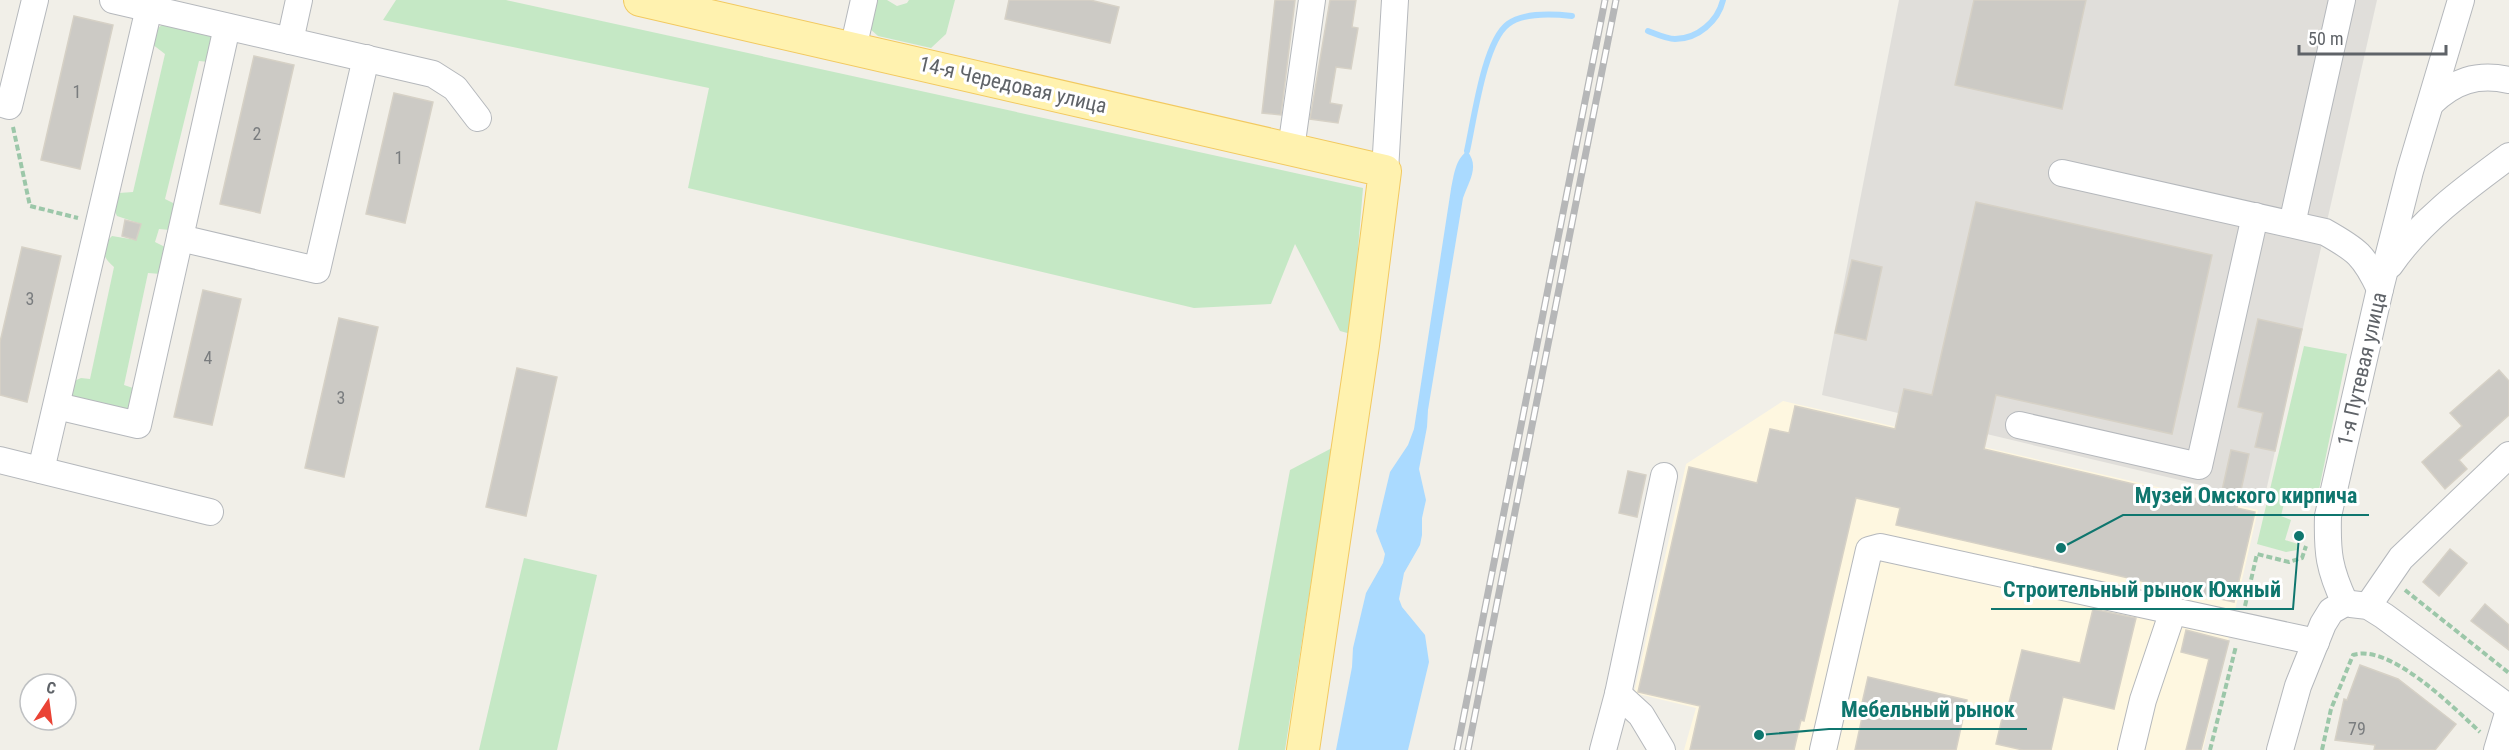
<svg xmlns="http://www.w3.org/2000/svg" width="2509" height="750" font-family="'Roboto Condensed',sans-serif">
	<rect width="100%" height="100%" fill="#f1efe8"/>
	<!-- commercial -->
	<path fill="#fef7e0" d="M1783 401 2258 510 2203 750H1684L1696 708 1634 693 1686 464Z"/>
	<!-- industrial -->
	<path fill="#e0deda" d="M1899 0H2377L2264 500 1822 395Z"/>
	<!-- green -->
	<g fill="#c5e8c5">
		<path d="M396 0H506L1363 188 1351 334 1340 331 1295 244 1271 304 1194 308 688 188 709 88 383 20Z"/>
		<path d="M869 0H887L897 6 907 3 909 0H955L946 34 931 48 878 36 869 28Z"/>
		<path d="M168 23 216 35 209 62 199 61 165 199 173 203 179 209 170 230 159 229 155 242 167 248 161 274 148 273 124 385 133 388 138 397 125 415 70 396 74 381 81 378 90 379 114 267C101 256 100 248 112 236L136 240 141 224 117 216 113 208 119 193 133 192 165 54 152 44 155 30 162 25Z"/>
		<path d="M2304 346 2347 354 2316 504 2285 499 2281 516 2291 520 2285 540 2298 544 2297 550 2286 552 2257 544Z"/>
		<path d="M1332 448 1285 750H1238L1290 470Z"/>
		<path d="M524 558 597 575 557 750H479Z"/>
	</g>
	<!-- water -->
	<path fill="#aadaff" d="M1467 151C1480 166 1469 181 1463 198L1428 410 1427 427 1419 469 1426 500 1422 518V535L1420 545 1404 573 1399 599 1402 607 1425 635 1429 662 1408 750H1336L1352 667 1353 648 1366 593 1383 563 1385 554 1376 531 1390 472 1408 445 1414 429 1451 189C1454 175 1455 160 1467 151Z"/>
	<g fill="none" stroke-linecap="round" stroke-linejoin="round">
		<!-- stream -->
		<g stroke="#aadaff" stroke-width="6">
			<path d="M1648 31C1656 34 1667 39 1675 39 1698 39 1718 21 1723 0"/>
			<path d="M1467 151C1474 120 1484 42 1508 24 1524 12 1554 14 1572 16"/>
		</g>
	</g>
	<!-- building -->
	<g fill="#cccac5" stroke="#d6d1c6" stroke-width="1.5">
		<path d="M1009 0H1090L1119 7 1110 43 1005 19Z"/>
		<path d="M1275 0H1295L1281 115 1262 113Z"/>
		<path d="M1330 0H1356L1352 27 1358 28 1351 69 1336 67 1330 103 1342 105 1338 123 1310 119Z"/>
		<path d="M1974 0H2086L2062 109 1955 85Z"/>
		<path d="M74 16 113 25 80 169 41 160Z"/>
		<path d="M254 56 294 65 260 213 220 204Z"/>
		<path d="M394 93 433 102 405 223 366 214Z"/>
		<path d="M1976 202 2212 255 2172 434 1996 395 1984 449 2219 504 2231 450 2249 454 2237 508 2255 512 2234 602 1896 525 1900 508 1856 498 1804 721 1801 720 1794 750H1690L1700 706 1638 692 1689 467 1757 483 1770 429 1789 433 1795 406 1895 429 1904 389 1932 395Z"/>
		<path d="M125 220 141 224 136 240 122 236Z"/>
		<path d="M22 247 61 256 27 402 0 395V342Z"/>
		<path d="M1852 260 1882 267 1866 340 1835 333Z"/>
		<path d="M203 290 241 299 212 425 174 417Z"/>
		<path d="M339 318 378 327 344 477 305 468Z"/>
		<path d="M2258 319 2302 329 2275 451 2255 447 2263 413 2238 407Z"/>
		<path d="M517 368 557 377 526 516 486 507Z"/>
		<path d="M2499 370 2509 381V415L2459 460 2467 469 2445 489 2422 462 2462 426 2450 413Z"/>
		<path d="M1628 471 1646 475 1637 517 1619 513Z"/>
		<path d="M2450 549 2467 563 2439 596 2423 582Z"/>
		<path d="M2485 604 2509 625V650L2471 621Z"/>
		<path d="M2093 609 2136 618 2114 709 2063 697 2051 750H2023L1996 744 2004 710 2007 711 2022 650 2080 663Z"/>
		<path d="M2186 630 2229 641 2201 750H2186L2209 659 2181 652Z"/>
		<path d="M2360 665 2398 679 2456 724 2435 750H2374L2375 745 2335 740 2344 699 2347 700Z"/>
		<path d="M1868 677 1967 700 1956 750H1855L1863 713 1860 712Z"/>
	</g>
	<g fill="none" stroke-linecap="round" stroke-linejoin="round">
		<defs>
			<g id="minor">
				<path d="M113 0 433 74 455 88 478 118"/>
				<path d="M290 41 299 0"/>
				<path d="M853 49 864 0"/>
				<path d="M0 103 9 106 35 0"/>
				<path d="M2431 103C2454 81 2477 73 2509 80"/>
				<path d="M1291 149 1312 0"/>
				<path d="M1385 171 1395 0"/>
				<path d="M2062 173 2325 232C2357 250 2364 255 2380 289"/>
				<path d="M2292 224 2342 0"/>
				<path d="M180 238 317 270 366 58"/>
				<path d="M2390 265C2420 221 2467 187 2509 156"/>
				<path d="M57 406 138 425 227 27"/>
				<path d="M2019 425 2199 466 2255 216"/>
				<path d="M0 460 210 512"/>
				<path d="M41 470 149 8"/>
				<path d="M2345 603C2329 569 2327 553 2328 516L2380 289 2410 171 2461 0"/>
				<path d="M2351 604 2368 606 2384 616 2509 708"/>
				<path d="M2368 606 2401 558 2509 455"/>
				<path d="M1618 694 1641 715 1662 750"/>
				<path d="M1603 750 1618 694 1664 476"/>
				<path d="M1823 750 1869 550 1880 547 2173 611"/>
				<path d="M2131 750 2143 700 2173 611 2316 642"/>
				<path d="M2280 750 2298 686 2323 624 2331 611 2345 603"/>
				<path d="M2497 750 2509 710"/>
			</g>
			<path id="major" d="M640 0 1385 171 1363 345 1303 750"/>
		</defs>
		<!-- minor casing -->
		<use href="#minor" stroke="#b5b8bc" stroke-width="28"/>
		<!-- major casing -->
		<use href="#major" stroke="#f2c960" stroke-width="34"/>
		<!-- path -->
		<g stroke="#9cc7a9" stroke-width="4" stroke-dasharray="6 3" stroke-linecap="butt">
			<path d="M13 127 30 206 78 218"/>
			<path d="M2405 590 2509 673"/>
			<path d="M2245 606 2257 554 2289 562 2302 558 2306 546"/>
			<path d="M2210 750 2236 646"/>
			<path d="M2322 750 2331 709 2353 655C2390 643 2454 708 2480 732"/>
		</g>
		<!-- minor -->
		<use href="#minor" stroke="#fff" stroke-width="26"/>
		<!-- major -->
		<use href="#major" stroke="#fff2af" stroke-width="32"/>
		<defs>
			<g id="rail">
				<path d="M1457 750 1605 0"/>
				<path d="M1468 750 1616 0"/>
			</g>
		</defs>
		<!-- rail casing -->
		<use href="#rail" stroke="#b6b7b8" stroke-width="7"/>
		<!-- rail -->
		<use href="#rail" stroke="#fff" stroke-width="4.5" stroke-dasharray="14" stroke-linecap="butt"/>
	</g>
	<g text-anchor="middle" stroke-width="6" stroke-linejoin="round" paint-order="stroke">
		<!-- number labels -->
		<g font-size="18" fill="#7a7d7f">
			<text x="77" y="98">1</text>
			<text x="257" y="140">2</text>
			<text x="399" y="164">1</text>
			<text x="30" y="305">3</text>
			<text x="208" y="364">4</text>
			<text x="341" y="404">3</text>
			<text x="2357" y="735">79</text>
		</g>
		<!-- street labels -->
		<g font-size="21" fill="#5f6368" stroke="#fff">
			<text transform="translate(1013 85) rotate(13)" y="7">14-я Чередовая улица</text>
			<text transform="translate(2362 369) rotate(-77)" y="7">1-я Путевая улица</text>
		</g>
	</g>
	<!-- callouts -->
	<path fill="none" stroke="#0f766e" stroke-width="2" d="M2061 548L2123 515H2369M2299 536L2293 609H1991M1759 735L1829 729H2027"/>
	<g fill="#0f766e" stroke="#fff" stroke-width="2">
		<circle cx="2061" cy="548" r="6"/>
		<circle cx="2299" cy="536" r="6"/>
		<circle cx="1759" cy="735" r="6"/>
	</g>
	<g font-size="22" text-anchor="middle" font-weight="bold" fill="#0f766e" stroke="#fff" stroke-width="6" stroke-linejoin="round" paint-order="stroke">
		<text x="2246" y="503">Музей Омского кирпича</text>
		<text x="2142" y="597">Строительный рынок Южный</text>
		<text x="1928" y="717">Мебельный рынок</text>
	</g>
	<!-- north arrow -->
	<g transform="translate(48 702) rotate(13)"><circle r="28" fill="#ffffff" stroke="#bfc1c3" stroke-width="1.5"/>
	<path d="M0-4.5L10 22L0 15L-10 22Z" fill="#ea4335"/>
	<text y="-9" font-size="16" font-weight="bold" text-anchor="middle" fill="#5f6368">С</text>
	</g>
	<!-- scale -->
	<path d="M2299 45v9h147v-9" fill="none" stroke="#5f6368" stroke-width="3"/>
	<text x="2308" y="45" font-size="18" fill="#5f6368" stroke="#ffffff" stroke-width="4.5" paint-order="stroke">50 m</text>
</svg>
